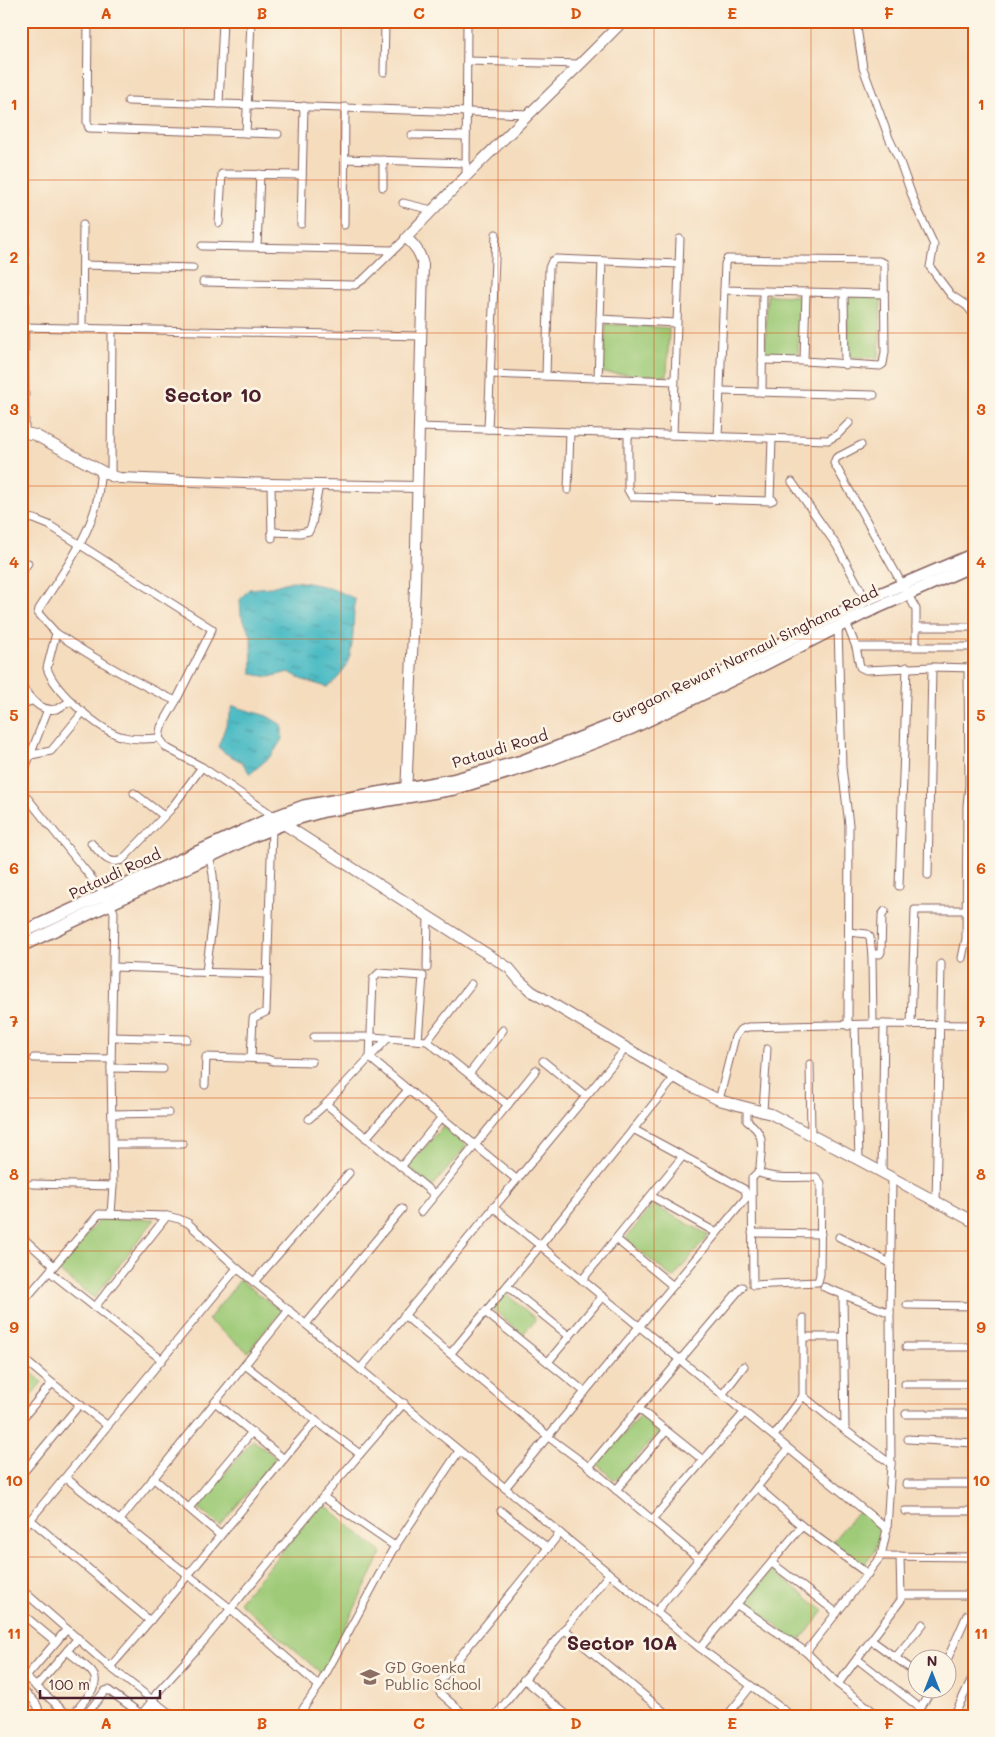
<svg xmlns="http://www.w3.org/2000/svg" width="995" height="1737" font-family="Mali,sans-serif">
	<defs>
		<pattern id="water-ripples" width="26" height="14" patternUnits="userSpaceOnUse" patternTransform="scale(1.25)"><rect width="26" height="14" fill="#4dbcc5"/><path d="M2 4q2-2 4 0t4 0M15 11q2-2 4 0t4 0" fill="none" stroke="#4298a0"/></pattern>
	</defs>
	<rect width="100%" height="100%" fill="#fcf5e5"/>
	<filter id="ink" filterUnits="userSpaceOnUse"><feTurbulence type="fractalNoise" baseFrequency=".02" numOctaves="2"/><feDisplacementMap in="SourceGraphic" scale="10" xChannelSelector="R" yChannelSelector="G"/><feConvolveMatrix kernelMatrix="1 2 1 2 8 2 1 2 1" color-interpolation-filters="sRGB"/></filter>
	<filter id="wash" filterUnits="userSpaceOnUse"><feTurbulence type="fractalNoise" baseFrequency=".0096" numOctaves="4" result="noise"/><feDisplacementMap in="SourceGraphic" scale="20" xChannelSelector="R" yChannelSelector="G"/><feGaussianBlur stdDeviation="1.12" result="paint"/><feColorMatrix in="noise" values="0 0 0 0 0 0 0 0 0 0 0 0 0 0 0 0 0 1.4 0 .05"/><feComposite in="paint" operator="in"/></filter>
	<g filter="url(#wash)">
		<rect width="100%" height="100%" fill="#f4dcbd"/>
		<!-- green -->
		<g fill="#9fcb78" stroke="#747552">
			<path d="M767 295 800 296 798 357 765 356Z"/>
			<path d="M848 296 881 297 879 358 847 357Z"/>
			<path d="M606 324 669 328 667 376 603 373Z"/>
			<path d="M443 1126 467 1146 432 1187 408 1167Z"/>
			<path d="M653 1205 709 1235 673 1278 625 1239Z"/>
			<path d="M100 1219H155L94 1298 57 1270Z"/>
			<path d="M240 1280 281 1311 248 1352 208 1320Z"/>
			<path d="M505 1293 536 1319 523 1334 492 1309Z"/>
			<path d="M21 1363 42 1382 21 1408Z"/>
			<path d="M640 1416 659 1433 615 1481 597 1464Z"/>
			<path d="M253 1440 276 1458 220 1526 197 1507Z"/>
			<path d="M323 1503 382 1553 322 1674 239 1602Z"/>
			<path d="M859 1510 882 1528 874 1552 861 1569 830 1544Z"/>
			<path d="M772 1570 824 1611 798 1643 746 1602Z"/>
		</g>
		<!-- water -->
		<g fill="url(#water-ripples)" stroke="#4c6e78">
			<path d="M292 581C315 583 334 588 355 599 351 632 359 666 327 687L303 680 289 672 269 677 252 674 251 635 241 615 240 600 249 589 271 587Z"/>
			<path d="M233 706 267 716 282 725V739L272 755 250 774 242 762 225 753 218 747Z"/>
		</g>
	</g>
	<g filter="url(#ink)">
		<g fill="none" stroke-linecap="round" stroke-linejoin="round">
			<defs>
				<g id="street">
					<path d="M88 21 87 122 89 128 278 134"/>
					<path d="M856 21 863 68 889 138 900 162 915 204 934 245 930 267 951 295 967 306 974 315"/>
					<path d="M467 61 581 64"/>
					<path d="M384 72 385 21"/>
					<path d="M128 101 529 114"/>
					<path d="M219 104 223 21"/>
					<path d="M246 133 251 21"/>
					<path d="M412 135 466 136"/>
					<path d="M344 159 466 163"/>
					<path d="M466 175 467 21"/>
					<path d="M383 187V160"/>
					<path d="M403 203 432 210"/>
					<path d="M219 223 222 174 302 175"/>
					<path d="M301 224 304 106"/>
					<path d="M344 225 345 107"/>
					<path d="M24 227 25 433"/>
					<path d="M202 246 392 250"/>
					<path d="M257 247 260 174"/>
					<path d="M83 265 193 268"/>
					<path d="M203 282 355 285 365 278 406 238"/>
					<path d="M724 290 884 294"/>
					<path d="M844 293 845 365"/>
					<path d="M600 319 676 323"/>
					<path d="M24 327 420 336"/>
					<path d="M82 329 83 225"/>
					<path d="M804 361 806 292"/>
					<path d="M490 374 674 381"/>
					<path d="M546 376 549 268 552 261 556 259 679 264"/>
					<path d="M598 379 602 261"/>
					<path d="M720 391 874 395"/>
					<path d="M762 392 763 291"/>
					<path d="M418 427 828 440 837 435 849 423"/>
					<path d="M488 429 496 234"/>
					<path d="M628 434V490L632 497 770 501 773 500"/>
					<path d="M673 435 680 239"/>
					<path d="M718 437 725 264 727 259 879 261 884 263 885 352 883 364 880 366 804 361 762 360"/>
					<path d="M861 445 836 458 834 463 916 609V646"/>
					<path d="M101 470C99 483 99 496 95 509 84 545 59 578 39 609L38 613 56 633 47 668C54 691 101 732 124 737 135 740 147 739 159 738"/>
					<path d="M111 476 112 329"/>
					<path d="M792 482 837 546 866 600"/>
					<path d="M271 484 272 538"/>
					<path d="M568 490 570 432"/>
					<path d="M770 501 772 439"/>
					<path d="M21 517 34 519 49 525 212 629 176 701 161 727 159 738 167 748 202 767 275 817"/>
					<path d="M272 532 300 533 309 531 312 524 319 485"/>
					<path d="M21 573 28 563"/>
					<path d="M846 622 856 647H974"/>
					<path d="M916 627H974"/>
					<path d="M838 628 842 767 849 825 848 1026"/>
					<path d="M56 633C95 659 134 682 176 701"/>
					<path d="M856 647 860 667 866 670 932 667 974 668"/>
					<path d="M21 685C28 696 40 713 56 709 61 708 66 703 71 701"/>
					<path d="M21 705 31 701"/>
					<path d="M21 749 31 755 51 751 83 712"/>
					<path d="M21 779 48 709"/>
					<path d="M21 790 105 895 114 912 111 1068 113 1186 111 1214"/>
					<path d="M134 793 164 816"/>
					<path d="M91 843C101 853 108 866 122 860L170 810 202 767"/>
					<path d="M928 875 932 667"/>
					<path d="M899 886 907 667"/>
					<path d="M849 932 867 934 870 937 872 956"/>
					<path d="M962 958 966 939 967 806 969 785 968 668"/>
					<path d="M114 967 167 969 189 972 267 974"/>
					<path d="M427 968 428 915"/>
					<path d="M206 972C210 937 221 888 208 854"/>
					<path d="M873 1024 872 956 874 954H880L881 952 882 915 885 911"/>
					<path d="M855 1025 859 1160"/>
					<path d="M911 1025 915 910H974"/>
					<path d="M112 1037 187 1039"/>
					<path d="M314 1037H372L427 1041 508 1105"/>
					<path d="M418 1040 423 976 379 973 373 979 370 1058 516 1179"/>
					<path d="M427 1041 471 984"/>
					<path d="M34 1058 111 1059"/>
					<path d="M251 1058 253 1018 266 1012 272 828"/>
					<path d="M543 1061 585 1095"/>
					<path d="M810 1064 811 1136"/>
					<path d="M111 1068 163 1069"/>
					<path d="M469 1074 503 1030"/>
					<path d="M205 1085 206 1057 267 1059 273 1061 312 1062"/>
					<path d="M719 1100 735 1037 740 1030 748 1027 873 1024 974 1025"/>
					<path d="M326 1104 434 1194"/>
					<path d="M747 1108V1121C767 1135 761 1146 760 1168L758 1172C772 1180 799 1177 816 1177L821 1184 820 1274 818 1282 753 1285 752 1178 758 1172"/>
					<path d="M763 1111 767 1049"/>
					<path d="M112 1114 168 1113"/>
					<path d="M309 1119 326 1104 388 1038"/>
					<path d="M366 1138 408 1090"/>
					<path d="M113 1144H183"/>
					<path d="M401 1167 442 1117"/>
					<path d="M882 1173 884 1024"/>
					<path d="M32 1184 113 1186"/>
					<path d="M651 1196 717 1233"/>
					<path d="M936 1202 941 964"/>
					<path d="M493 1207 887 1529"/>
					<path d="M421 1212 536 1070"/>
					<path d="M752 1233 821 1234"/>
					<path d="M21 1236 54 1266"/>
					<path d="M839 1237 890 1263"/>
					<path d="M616 1239 673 1286"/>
					<path d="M50 1272 162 1360"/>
					<path d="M582 1280 683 1156"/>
					<path d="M254 1282 349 1173"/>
					<path d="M507 1286 569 1336"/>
					<path d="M824 1287 890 1313"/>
					<path d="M843 1296 845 1430"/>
					<path d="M21 1304 99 1214 167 1216"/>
					<path d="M907 1305 974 1306"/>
					<path d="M95 1307 167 1216 179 1219 188 1223 237 1268 700 1648 792 1716"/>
					<path d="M485 1312 585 1392"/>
					<path d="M404 1315 548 1436"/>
					<path d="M306 1324 402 1209"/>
					<path d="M803 1337H843"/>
					<path d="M906 1347H974"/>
					<path d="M451 1353 540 1246 675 1077"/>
					<path d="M21 1357 52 1383 108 1426"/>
					<path d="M548 1362 602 1297"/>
					<path d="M245 1365 316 1421 360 1454"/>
					<path d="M360 1369 626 1048"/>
					<path d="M905 1384H974"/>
					<path d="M722 1395 744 1366"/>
					<path d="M803 1396 845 1430 891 1464"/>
					<path d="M215 1402 284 1459"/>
					<path d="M638 1408 703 1460"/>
					<path d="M906 1414H974"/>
					<path d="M21 1420 52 1383"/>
					<path d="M774 1436 803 1396V1318"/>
					<path d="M551 1439 589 1467 699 1559"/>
					<path d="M908 1439 974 1443"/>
					<path d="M589 1467 742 1287"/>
					<path d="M21 1475 80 1404"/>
					<path d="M66 1478 231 1609 319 1686"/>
					<path d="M153 1478 220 1535"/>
					<path d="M906 1484H974"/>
					<path d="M757 1487 802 1526 868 1574"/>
					<path d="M505 1488 746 1198V1193L744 1189 633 1129"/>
					<path d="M616 1490 666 1431"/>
					<path d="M323 1497 396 1547"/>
					<path d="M189 1508 252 1432"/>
					<path d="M501 1511 548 1548"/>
					<path d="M905 1511H974"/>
					<path d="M31 1520 150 1621"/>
					<path d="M120 1520 289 1310"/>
					<path d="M652 1520 744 1413"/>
					<path d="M21 1531 237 1268"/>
					<path d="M881 1556 974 1557"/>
					<path d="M772 1563 837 1613"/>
					<path d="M21 1589 110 1667 173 1716"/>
					<path d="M902 1595H974"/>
					<path d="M736 1604 806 1652 838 1684 879 1716"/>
					<path d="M656 1612 788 1449"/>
					<path d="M21 1613 56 1642"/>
					<path d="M564 1629 669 1716"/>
					<path d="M871 1640 918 1674"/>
					<path d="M700 1648 802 1526"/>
					<path d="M806 1652 881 1556 887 1529 891 1464 890 1313 892 1178"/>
					<path d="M895 1658 923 1624"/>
					<path d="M857 1659 920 1708"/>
					<path d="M947 1660 967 1615"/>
					<path d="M110 1667C181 1587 246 1502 316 1421"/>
					<path d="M21 1673 66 1713 75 1712C106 1676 100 1678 67 1651"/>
					<path d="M26 1677 67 1629"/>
					<path d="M524 1679 568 1716"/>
					<path d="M838 1684 901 1600 900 1556"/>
					<path d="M36 1687 78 1638"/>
					<path d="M21 1689C29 1697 42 1704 38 1716"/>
					<path d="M85 1716 105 1691 108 1690 141 1714"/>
					<path d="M140 1716 153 1700 156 1694 204 1641 323 1497 404 1403"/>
					<path d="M149 1716 158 1704"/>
					<path d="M298 1716 319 1686 392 1551 459 1451"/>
					<path d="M466 1716 440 1693 439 1687 440 1681 560 1533"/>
					<path d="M495 1716 609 1574"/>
					<path d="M727 1716 751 1686"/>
					<path d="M916 1716 931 1690"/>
					<path d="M954 1716 974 1674"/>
				</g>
				<g id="secondary">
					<path d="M21 432 35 435 111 476 120 478 271 484 417 487"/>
					<path d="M406 795 415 586 423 265C420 253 416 246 406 238 476 163 552 94 623 21"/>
					<path d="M279 821 509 968 519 980 531 991 685 1083 719 1100 771 1114 859 1160 974 1222"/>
				</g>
				<g id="primary">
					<path d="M21 933 269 819 304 806 452 780 522 761 657 707 866 600 974 554"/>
					<path d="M21 946 251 837 296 819 324 811 454 789 551 759 632 728 759 667 865 613 974 565"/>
				</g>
			</defs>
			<!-- street casing -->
			<use href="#street" stroke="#86615e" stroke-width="9"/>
			<!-- secondary casing -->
			<use href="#secondary" stroke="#86615e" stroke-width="12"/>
			<!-- primary casing -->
			<use href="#primary" stroke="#86615e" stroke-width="14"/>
			<!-- street -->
			<use href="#street" stroke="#fff" stroke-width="7"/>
			<!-- secondary -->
			<use href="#secondary" stroke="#fff" stroke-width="10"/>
			<!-- primary -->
			<use href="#primary" stroke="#fff" stroke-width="11"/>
		</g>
	</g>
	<!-- grid -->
	<path fill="none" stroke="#d8530f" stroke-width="1" stroke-opacity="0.55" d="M184 21V1716M341 21V1716M498 21V1716M654 21V1716M811 21V1716M21 180H974M21 333H974M21 486H974M21 639H974M21 792H974M21 945H974M21 1098H974M21 1251H974M21 1404H974M21 1557H974"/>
	<!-- icons -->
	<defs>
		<symbol id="school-bare" viewBox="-9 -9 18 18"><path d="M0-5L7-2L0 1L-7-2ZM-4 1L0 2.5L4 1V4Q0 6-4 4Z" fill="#8d6e63" stroke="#fcf5e5" stroke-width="2.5" paint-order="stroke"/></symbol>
	</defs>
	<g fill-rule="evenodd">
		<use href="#school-bare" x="356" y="1663" width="28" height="28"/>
	</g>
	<g text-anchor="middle" stroke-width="5" stroke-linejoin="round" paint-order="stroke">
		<!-- street labels -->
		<g font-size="15" fill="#4a1f2b" stroke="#fcf5e5">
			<text transform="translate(745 655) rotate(-26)" y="5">Gurgaon Rewari Narnaul Singhana Road</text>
			<text transform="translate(500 749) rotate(-17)" y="5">Pataudi Road</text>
			<text transform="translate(115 874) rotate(-25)" y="5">Pataudi Road</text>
		</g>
		<!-- education labels -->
		<g font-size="15" fill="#785e54" stroke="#fcf5e5" text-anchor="start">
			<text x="385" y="1673">GD Goenka<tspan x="385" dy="17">Public School</tspan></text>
		</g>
		<!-- district labels -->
		<g font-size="20" font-weight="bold" fill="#4a1f2b" stroke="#fcf5e5">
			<text x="213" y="402">Sector 10</text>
			<text x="622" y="1650">Sector 10A</text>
		</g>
	</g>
	<!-- margin -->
	<rect width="995" height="1737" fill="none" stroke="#fcf5e5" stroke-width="55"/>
	<!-- north arrow -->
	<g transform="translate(932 1674)"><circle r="24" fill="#fcf5e5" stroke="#b59f9b"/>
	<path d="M0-4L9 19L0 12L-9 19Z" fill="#1f6fb2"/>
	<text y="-8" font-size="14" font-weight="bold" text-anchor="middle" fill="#4a1f2b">N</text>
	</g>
	<!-- scale -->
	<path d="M40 1690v8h120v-8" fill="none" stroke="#4a1f2b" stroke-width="2.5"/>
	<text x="48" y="1690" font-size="15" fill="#4a1f2b" stroke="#fcf5e5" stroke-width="4" paint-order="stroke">100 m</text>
	<rect x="28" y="28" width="940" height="1682" fill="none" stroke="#d8530f" stroke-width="2"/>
	<g font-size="16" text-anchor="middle" font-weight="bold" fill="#d8530f">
		<text x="106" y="19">A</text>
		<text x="262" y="19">B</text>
		<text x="419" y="19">C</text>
		<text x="576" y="19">D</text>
		<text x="732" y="19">E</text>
		<text x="889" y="19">F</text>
		<text x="14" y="110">1</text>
		<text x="981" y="110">1</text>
		<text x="14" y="263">2</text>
		<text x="981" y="263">2</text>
		<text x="14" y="415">3</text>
		<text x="981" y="415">3</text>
		<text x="14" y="568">4</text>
		<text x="981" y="568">4</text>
		<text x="14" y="721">5</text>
		<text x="981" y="721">5</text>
		<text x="14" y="874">6</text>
		<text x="981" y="874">6</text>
		<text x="14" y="1027">7</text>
		<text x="981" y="1027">7</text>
		<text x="14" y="1180">8</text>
		<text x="981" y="1180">8</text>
		<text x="14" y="1333">9</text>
		<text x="981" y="1333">9</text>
		<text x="14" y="1486">10</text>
		<text x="981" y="1486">10</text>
		<text x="14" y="1639">11</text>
		<text x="981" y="1639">11</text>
		<text x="106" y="1729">A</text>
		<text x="262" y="1729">B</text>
		<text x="419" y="1729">C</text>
		<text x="576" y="1729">D</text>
		<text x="732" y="1729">E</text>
		<text x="889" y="1729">F</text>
	</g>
</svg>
